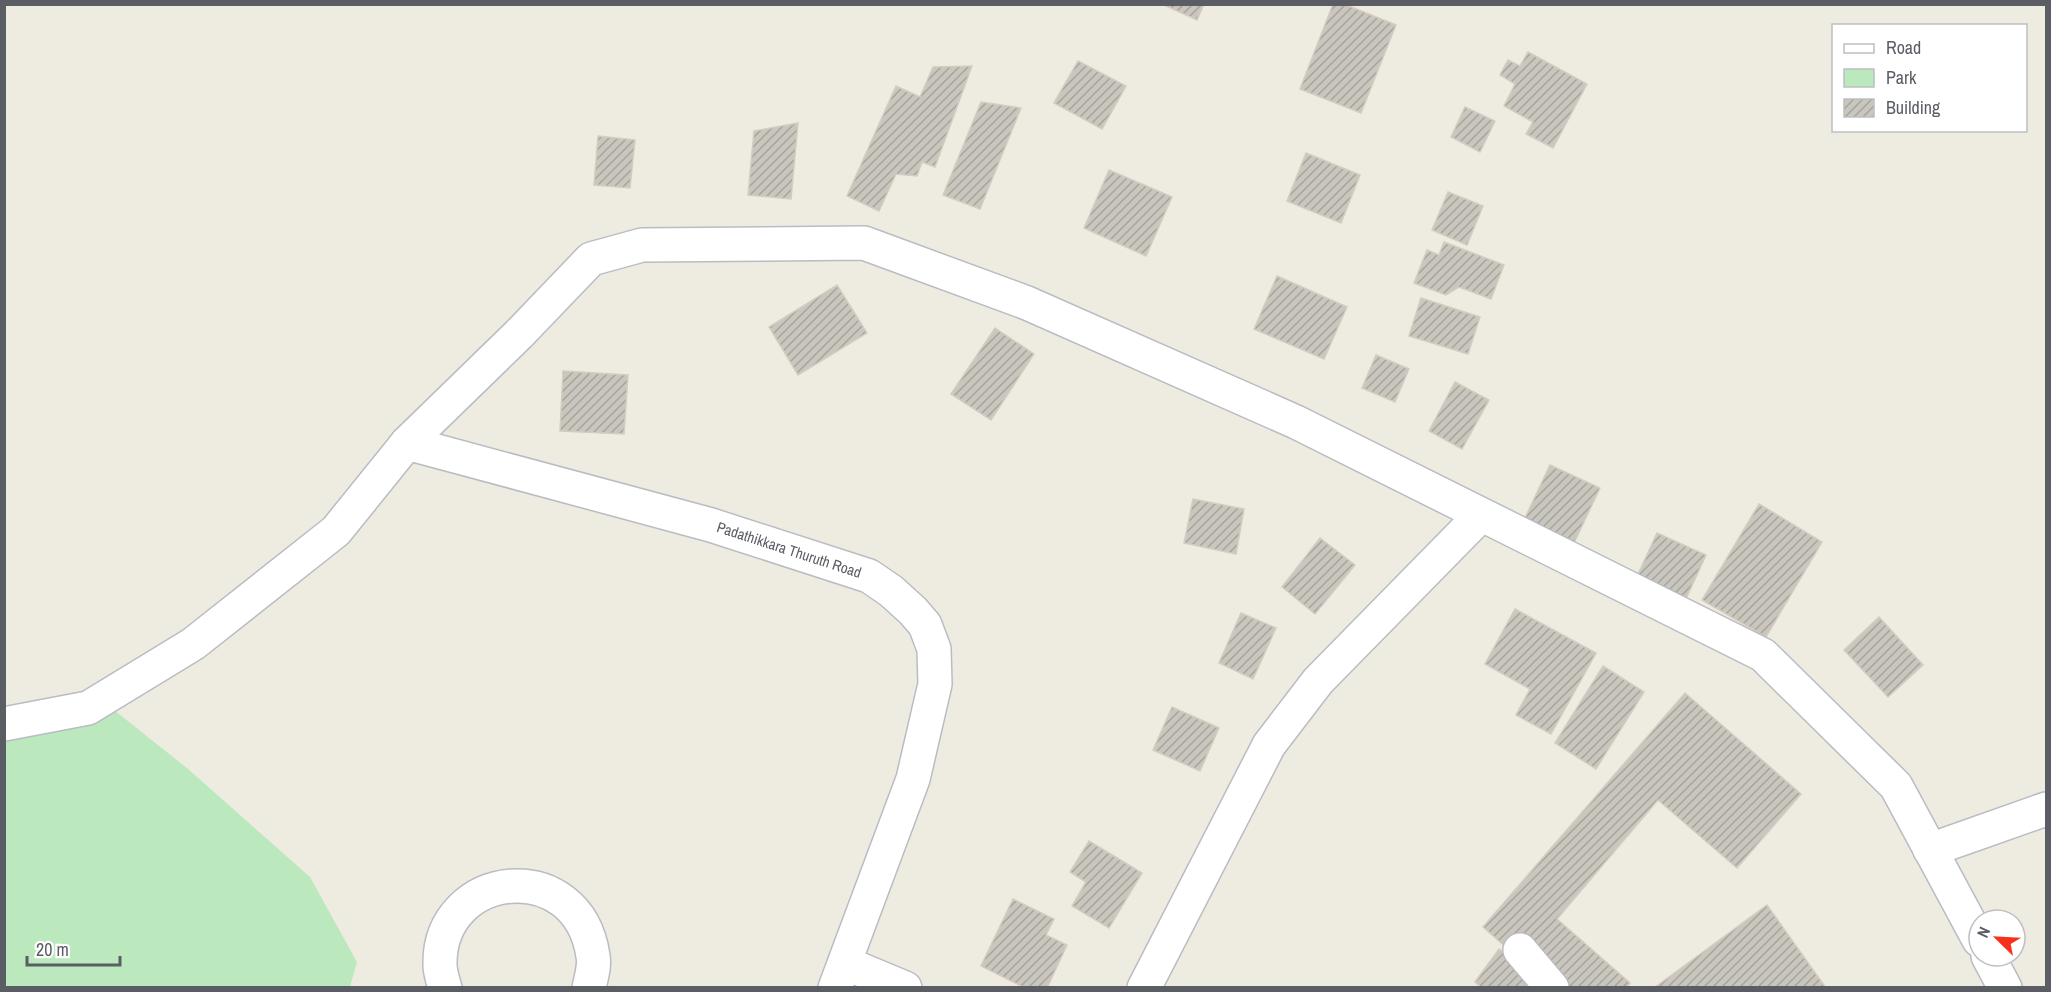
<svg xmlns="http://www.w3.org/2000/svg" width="2051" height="992" font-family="'Archivo Narrow',sans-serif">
	<defs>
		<pattern id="building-hatch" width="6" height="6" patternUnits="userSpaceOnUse" patternTransform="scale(1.5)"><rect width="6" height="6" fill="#c9c6be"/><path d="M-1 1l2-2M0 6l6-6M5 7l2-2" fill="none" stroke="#a6a49e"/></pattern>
	</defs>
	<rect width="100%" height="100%" fill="#eeece1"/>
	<!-- green -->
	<path fill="#bbe8bc" d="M114 710 188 769 310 877 357 962 350 987H5L4 734Z"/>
	<!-- building -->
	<g fill="url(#building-hatch)" stroke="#d3cdbf" stroke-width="1.5">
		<path d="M1162 4H1204L1197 20Z"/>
		<path d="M1333 4H1344L1396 25 1361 113 1300 89Z"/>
		<path d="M1528 52 1587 84 1553 148 1526 134 1533 122 1504 106 1515 84 1500 75 1508 60 1520 66Z"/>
		<path d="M1078 61 1126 86 1102 129 1054 103Z"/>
		<path d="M972 66 935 167 922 162 917 176 896 174 879 211 847 196 896 86 920 97 933 67Z"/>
		<path d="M981 102 1021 108 980 209 943 195Z"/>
		<path d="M1465 107 1495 121 1480 152 1451 137Z"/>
		<path d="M798 123 791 199 748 195 754 131Z"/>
		<path d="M598 136 635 140 630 188 594 185Z"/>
		<path d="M1306 153 1360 175 1341 223 1287 201Z"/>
		<path d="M1109 170 1172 197 1146 256 1084 228Z"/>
		<path d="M1448 192 1483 206 1467 245 1432 230Z"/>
		<path d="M1444 242 1504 265 1491 299 1459 287 1446 295 1414 283 1427 250 1439 255Z"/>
		<path d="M1277 276 1347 307 1324 359 1254 329Z"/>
		<path d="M837 285 867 333 798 375 769 327Z"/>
		<path d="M1421 298 1480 317 1468 354 1409 336Z"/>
		<path d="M995 328 1034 354 991 420 951 394Z"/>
		<path d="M1376 355 1409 369 1395 402 1362 388Z"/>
		<path d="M563 371 628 375 624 434 560 431Z"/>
		<path d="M1455 382 1489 400 1462 449 1429 431Z"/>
		<path d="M1550 465 1600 488 1574 543 1524 520Z"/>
		<path d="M1193 499 1244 509 1236 554 1184 543Z"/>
		<path d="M1759 504 1822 542 1766 637 1702 600Z"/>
		<path d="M1657 533 1706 555 1684 603 1635 581Z"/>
		<path d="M1320 538 1355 565 1315 614 1282 587Z"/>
		<path d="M1515 609 1596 653 1551 734 1516 715 1530 689 1485 664Z"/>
		<path d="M1241 613 1276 628 1253 679 1219 663Z"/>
		<path d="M1879 617 1923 665 1888 697 1844 650Z"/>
		<path d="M1603 666 1644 692 1596 769 1555 743Z"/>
		<path d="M1685 693 1801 794 1737 868 1658 800 1557 919 1630 983 1627 988H1552L1483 927Z"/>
		<path d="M1172 707 1219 728 1200 771 1153 750Z"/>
		<path d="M1089 841 1142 873 1109 928 1072 906 1086 882 1070 872Z"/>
		<path d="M1013 899 1054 919 1046 935 1067 945 1047 988H1025L981 966Z"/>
		<path d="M1767 905 1826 988H1654Z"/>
		<path d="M1499 949 1533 975 1524 988H1482L1475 982Z"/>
	</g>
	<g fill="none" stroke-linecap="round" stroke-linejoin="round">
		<defs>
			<g id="minor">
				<path d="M407 443 711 525 869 576 891 591 913 611 925 625 934 649 935 684 913 779 835 988"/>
				<path d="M4 724 88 708 193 644 336 531 407 443 519 334 591 259 642 245 864 243 1027 303 1296 422 1763 655 1896 786 1979 940"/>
				<path d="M1930 850 2046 809"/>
				<path d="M1520 950 1552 988"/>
				<path d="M1988 956 2005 988"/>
				<path d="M845 963 905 988"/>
				<path d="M445 988C443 981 440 972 440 965 438 870 578 853 593 956 595 966 591 978 589 988"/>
				<path d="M1144 988 1269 745 1318 681 1481 515"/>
			</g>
		</defs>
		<!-- minor casing -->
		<use href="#minor" stroke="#b9bcc2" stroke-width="36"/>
		<!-- minor -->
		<use href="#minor" stroke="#fff" stroke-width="33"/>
	</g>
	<g text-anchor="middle" stroke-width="5" stroke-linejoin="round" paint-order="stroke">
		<!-- street labels -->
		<g font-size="15" fill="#5a5e64" stroke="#fff">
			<text transform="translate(789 550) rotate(18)" y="5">Padathikkara Thuruth Road</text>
		</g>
	</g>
	<!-- border -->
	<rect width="2051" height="992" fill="none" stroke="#5a5e64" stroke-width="12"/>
	<!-- legend -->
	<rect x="1832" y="24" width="195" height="108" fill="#ffffff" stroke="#bdbfc1" stroke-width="1.5"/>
	<rect x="1844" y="44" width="30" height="9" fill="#ffffff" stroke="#bdbfc1" stroke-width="1.5"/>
	<text x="1886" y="54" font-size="18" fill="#5a5e64">Road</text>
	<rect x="1844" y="69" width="30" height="18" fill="#bbe8bc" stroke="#bdbfc1" stroke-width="1.5"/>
	<text x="1886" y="84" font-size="18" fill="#5a5e64">Park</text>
	<rect x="1844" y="99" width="30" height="18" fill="url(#building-hatch)" stroke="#bdbfc1" stroke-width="1.5"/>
	<text x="1886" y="114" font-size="18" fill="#5a5e64">Building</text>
	<!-- north arrow -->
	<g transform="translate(1997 938) rotate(294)"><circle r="28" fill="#ffffff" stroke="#bdbfc1" stroke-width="1.5"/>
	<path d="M0-4.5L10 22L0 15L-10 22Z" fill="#f8311d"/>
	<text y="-9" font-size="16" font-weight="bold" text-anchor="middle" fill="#5a5e64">N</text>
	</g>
	<!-- scale -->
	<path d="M27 956v9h93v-9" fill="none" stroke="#5a5e64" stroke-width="3"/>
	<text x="36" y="956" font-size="18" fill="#5a5e64" stroke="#ffffff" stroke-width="4.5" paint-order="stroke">20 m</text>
</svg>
